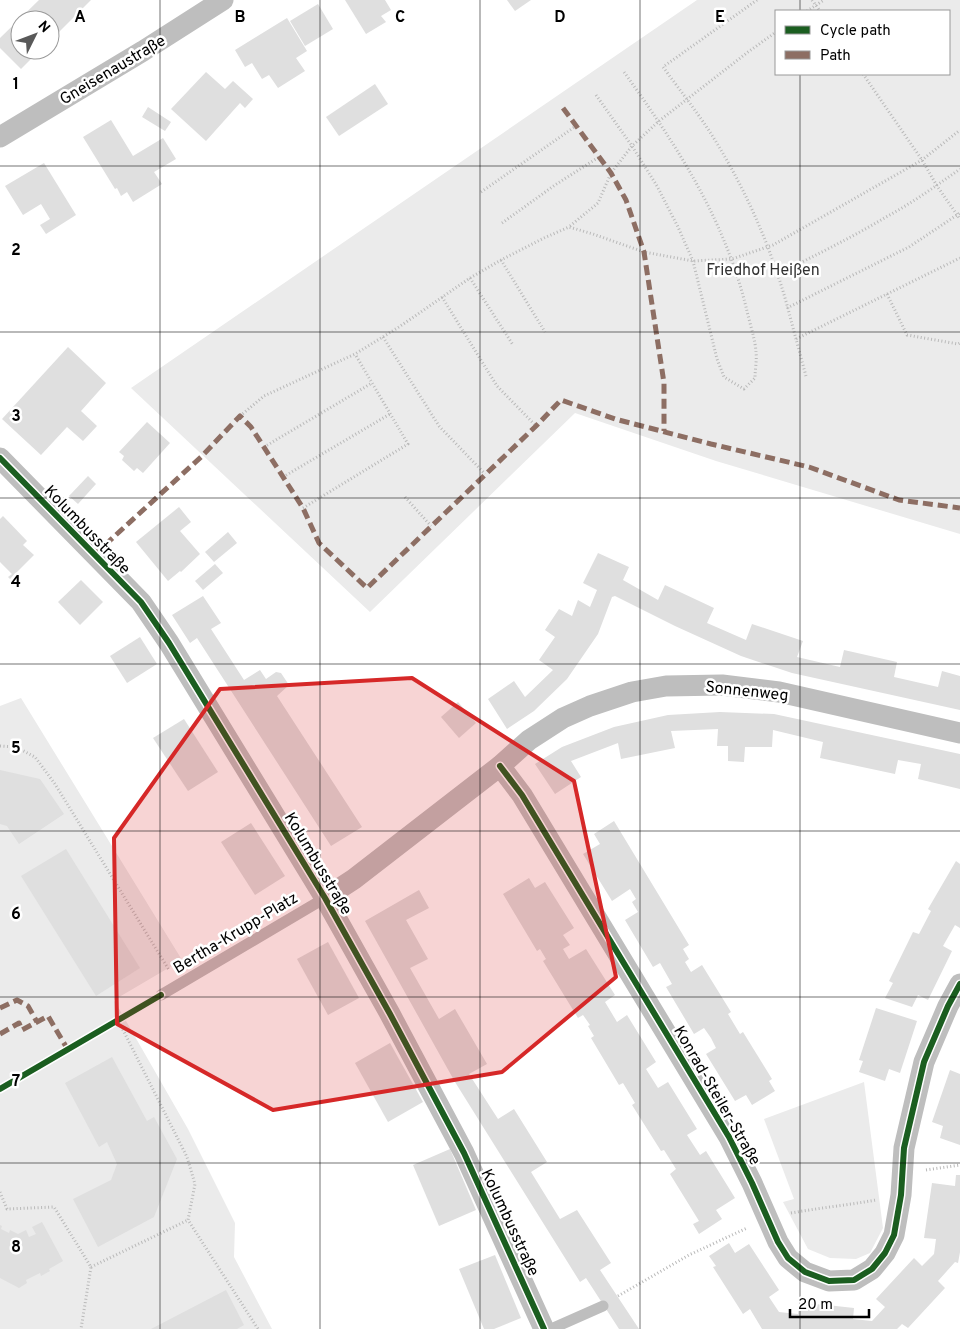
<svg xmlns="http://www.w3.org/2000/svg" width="960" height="1329" font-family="Overpass,sans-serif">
	<rect width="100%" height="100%" fill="#fff"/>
	<!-- green -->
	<g fill="#ebebeb" fill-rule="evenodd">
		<path d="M697 0H960V534L716 461 575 413 370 612 131 388ZM776 11H949V74H776Z"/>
		<path d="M21 698 182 960 114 1000 188 1129 235 1223 234 1257 272 1329H0V706Z"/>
		<path d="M864 1082 883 1228 870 1253 856 1259 830 1258 808 1249 783 1202 794 1199 764 1119Z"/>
	</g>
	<!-- building -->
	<g fill="#dfdfdf">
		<path d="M39 0H91L50 41V20H20V50H40L21 69 0 48V38Z"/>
		<path d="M345 0H385L391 10 381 16 386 22 366 34Z"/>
		<path d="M507 0H531L515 11Z"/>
		<path d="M318 4 333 29 305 46 290 21Z"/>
		<path d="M287 18 307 51 296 58 305 71 278 88 269 75 262 79 252 63 245 67 235 50Z"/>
		<path d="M206 72 225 89 233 81 253 99 245 108 240 103 206 141 171 109Z"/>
		<path d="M375 84 388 104 339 136 326 117Z"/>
		<path d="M148 107 171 122 165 131 142 117Z"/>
		<path d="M111 120 133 156 163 138 176 159 154 172 162 184 133 202 127 192 121 196 117 188 115 189 83 137Z"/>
		<path d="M44 163 76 215 46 234 40 225 50 219 41 204 23 215 5 186Z"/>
		<path d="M68 347 106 383 81 411 97 426 83 441 67 427 41 455 2 419Z"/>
		<path d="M147 422 170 443 143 473 137 468 134 471 122 460 124 456 119 452Z"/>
		<path d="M88 476 96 484 78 504 69 496Z"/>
		<path d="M179 507 191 522 180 531 200 554 181 572 180 571 168 581 136 542Z"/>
		<path d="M3 516 27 541 23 545 34 555 10 579 8 577 12 574 0 562V519Z"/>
		<path d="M228 532 237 543 214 562 205 552Z"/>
		<path d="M598 553 629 567 623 580 658 600 665 585 714 608 707 623 746 640 752 624 803 641 797 657 840 667 844 650 897 662 894 677 938 687 942 671 960 676V710L792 673 741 656 675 626 615 596 612 597 598 634 567 679 534 711 507 729 488 699 514 681 525 697 553 670 539 660 555 637 545 630 559 609 572 616 578 600 590 607 597 590 583 583Z"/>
		<path d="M215 564 223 573 203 590 195 581Z"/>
		<path d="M81 580 103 602 80 625 58 602Z"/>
		<path d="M203 596 221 623 211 629 244 680 260 670 266 679 276 672 281 673 289 685 277 696 362 827 331 846 197 638 190 643 172 615Z"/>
		<path d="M140 637 157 664 127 683 110 656Z"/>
		<path d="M458 702 476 723 459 738 441 717Z"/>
		<path d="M720 712 774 714 960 754V789L918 779 921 764 898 760 895 774 820 758 823 742 773 730 772 747H745L744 762 728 761V746H717L718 729 671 731 675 748 621 759 618 743 571 761 581 777 555 794 535 764 562 747 614 727 668 715Z"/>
		<path d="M184 719 218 772 188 791 153 738Z"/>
		<path d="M0 770 40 779 64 814 19 844 7 826 0 824Z"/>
		<path d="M614 821 689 945 683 949 689 959 685 962 691 972 702 965 731 1012 728 1014 740 1034 743 1032 772 1079 769 1081 775 1091 752 1105 746 1095 735 1101 706 1054 716 1048 711 1038 704 1028 694 1034 666 987 672 984 660 963 653 967 625 920 638 912 632 902 636 899 630 889 612 901 583 854 600 844 594 834Z"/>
		<path d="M251 823 285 876 255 895 221 842Z"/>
		<path d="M66 849 140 968 96 996 21 876Z"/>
		<path d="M956 861 960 864V928L955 925 943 946 952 951 928 1000 918 995 912 1007 885 998 893 983 889 981 913 932 919 934 931 911 928 909Z"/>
		<path d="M529 878 535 888 545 882 574 928 563 935 570 945 563 949 569 959 586 949 615 995 605 1002 617 1022 627 1015 656 1062 646 1069 658 1088 668 1082 697 1129 687 1135 700 1155 706 1151 735 1198 716 1210 722 1219 699 1234 693 1224 699 1221 670 1174 676 1169 664 1150 661 1151 632 1105 635 1103 623 1083 619 1085 591 1038 594 1036 588 1026 590 1025 583 1015 578 1018 543 961 546 959 540 949 537 951 503 894Z"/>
		<path d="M419 890 429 908 406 920 428 959 410 968 439 1019 455 1009 487 1064 469 1074 498 1119 514 1109 547 1162 531 1172 560 1219 577 1210 611 1263 600 1270 639 1329H619L586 1278 580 1282 455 1082 365 921Z"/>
		<path d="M328 942 359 998 328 1015 297 959Z"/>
		<path d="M876 1008 917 1021 900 1073 889 1069 885 1081 859 1072 863 1061 859 1060Z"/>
		<path d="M390 1043 423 1102 388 1122 355 1063Z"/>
		<path d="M112 1057 147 1121 154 1117 177 1159 154 1217 98 1247 73 1199 111 1180 117 1164 107 1142 99 1147 65 1083Z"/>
		<path d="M950 1070 960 1074V1145L940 1138 943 1126 932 1122Z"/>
		<path d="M450 1149 476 1210 439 1226 413 1165Z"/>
		<path d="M956 1175H960V1252L958 1263 955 1262 938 1281 945 1288 908 1328 902 1324 897 1329H762L750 1309 743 1314 713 1267 716 1266 709 1256 729 1243 735 1253 749 1244 779 1290 769 1297 779 1312 798 1314 799 1303 827 1305 854 1308 853 1319 872 1321 885 1307 876 1299 914 1258 922 1266 934 1254 936 1239 924 1238 932 1183 955 1186Z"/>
		<path d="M42 1222 63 1261 49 1269 50 1271 41 1276 40 1273 26 1280 27 1283 19 1288 0 1278V1225L2 1226 1 1229 9 1233 10 1230 18 1234 26 1230 29 1237 36 1234 32 1227Z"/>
		<path d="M495 1255 521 1318 494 1329H484L459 1269Z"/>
		<path d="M226 1290 244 1325 237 1329H151Z"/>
	</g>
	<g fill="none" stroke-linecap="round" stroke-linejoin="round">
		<!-- path -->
		<g stroke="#b9b9b9" stroke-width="3" stroke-dasharray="1 2.5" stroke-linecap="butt">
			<path d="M757 0 663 67C682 93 702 118 718 145 742 185 763 230 777 273 785 295 790 317 796 339"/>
			<path d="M812 0 820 11"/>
			<path d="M807 11 824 0"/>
			<path d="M863 74 922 160 937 186 960 219"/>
			<path d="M596 95 632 146 657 186 678 227 693 261 717 359 724 377 744 389 755 378C755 370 757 360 756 352 755 338 749 321 746 307 724 218 677 146 624 72"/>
			<path d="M481 192 576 126"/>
			<path d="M502 223 555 185 599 157"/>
			<path d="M570 226 598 203 611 173 632 146 659 121 748 52 776 32"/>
			<path d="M501 260 545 332"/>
			<path d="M778 274C814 256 851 238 886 217 912 203 936 186 960 169"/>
			<path d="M470 278 513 345"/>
			<path d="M887 294 907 335 958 344 960 343"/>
			<path d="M442 297 497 386 536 426"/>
			<path d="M787 308 909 247 960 213"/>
			<path d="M383 337 439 426 485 474"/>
			<path d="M806 376 796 339 960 258"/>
			<path d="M240 416 264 396 355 354 399 327 470 278 501 260 544 238 569 227 593 234 644 252 693 261 732 259 773 245 922 160 960 130"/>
			<path d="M264 447 372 383"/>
			<path d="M283 477 390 414"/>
			<path d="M405 497 431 526"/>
			<path d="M303 508 408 444 355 354"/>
			<path d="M0 746 16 747 35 757 55 784 169 970"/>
			<path d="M118 1020 187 1157 195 1184 188 1220 258 1329"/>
			<path d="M926 1170 960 1165"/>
			<path d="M0 1192 7 1209 54 1207 91 1267 81 1329"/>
			<path d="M791 1213C819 1208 848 1205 876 1200"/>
			<path d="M91 1267 188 1220"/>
			<path d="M618 1296 689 1255 747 1228"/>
		</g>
		<!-- lane -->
		<g stroke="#bebebe" stroke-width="11">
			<path d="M161 995 325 898"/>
			<path d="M551 1329 603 1306"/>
		</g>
		<!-- street -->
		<g stroke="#bebebe" stroke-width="21">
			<path d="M0 137 143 51 223 0"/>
			<path d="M0 458 141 602 169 643 325 898 390 1014 464 1153 544 1329"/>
			<path d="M500 766 522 795 729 1137 752 1183 778 1242 788 1258 805 1272 829 1281 854 1280 872 1269 885 1253 894 1235 901 1195 904 1148 924 1062 948 1006 960 984"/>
			<path d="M325 898 354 879 500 766 529 740 563 718 590 706 632 692 666 686 722 685 779 692 960 733"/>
		</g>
		<!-- quiet -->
		<g stroke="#8d6e63" stroke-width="5" stroke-dasharray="10 5" stroke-linecap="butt">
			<path d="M563 108 611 173 626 200 644 252 664 383V431"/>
			<path d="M94 555 201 457 240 416 251 427 303 508 319 543 367 588 536 426 561 400 615 419 711 444 809 467 899 500 960 508"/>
			<path d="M0 1008 17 1000 28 1006 37 1022"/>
			<path d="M0 1034 19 1023 22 1030 48 1016 68 1050"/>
		</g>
		<defs>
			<g id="cycleway">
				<path d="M0 458 141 602 169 643 325 898 390 1014 464 1153 544 1329"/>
				<path d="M500 766 522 795 729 1137 752 1183 778 1242 788 1258 805 1272 829 1281 854 1280 872 1269 885 1253 894 1235 901 1195 904 1148 924 1062 948 1006 960 984"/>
				<path d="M0 1089 161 995"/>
			</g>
		</defs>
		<!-- cycleway casing -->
		<use href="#cycleway" stroke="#fff" stroke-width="9"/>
		<!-- cycleway -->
		<use href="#cycleway" stroke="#1b5e20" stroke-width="6"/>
	</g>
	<!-- marked area -->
	<path fill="#d62828" fill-opacity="0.2" stroke="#d62828" stroke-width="4" stroke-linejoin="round" d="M412 678 574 781 616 977 502 1072 273 1110 117 1024 114 838 220 689Z"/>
	<!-- grid -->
	<path fill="none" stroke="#000" stroke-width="1" stroke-opacity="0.55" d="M160 0V1329M320 0V1329M480 0V1329M640 0V1329M800 0V11M800 74V1329M0 166H960M0 332H960M0 498H960M0 664H960M0 831H960M0 997H960M0 1163H960"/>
	<g text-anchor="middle" stroke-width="5" stroke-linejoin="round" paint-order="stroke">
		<!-- street labels -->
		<g font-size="16" fill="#000" stroke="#fff">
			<text transform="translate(112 69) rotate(-31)" y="6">Gneisenaustraße</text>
			<text transform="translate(88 529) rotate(46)" y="6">Kolumbusstraße</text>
			<text transform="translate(747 690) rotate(6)" y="6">Sonnenweg</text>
			<text transform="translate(319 863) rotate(59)" y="6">Kolumbusstraße</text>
			<text transform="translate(235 932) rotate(-31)" y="6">Bertha-Krupp-Platz</text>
			<text transform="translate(718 1095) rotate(60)" y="6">Konrad-Steiler-Straße</text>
			<text transform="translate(511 1222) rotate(65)" y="6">Kolumbusstraße</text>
		</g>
		<!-- park labels -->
		<g font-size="16" fill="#323232" stroke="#fff">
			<text x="763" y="275">Friedhof Heißen</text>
		</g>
	</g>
	<g font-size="16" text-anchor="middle" font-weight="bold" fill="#000" stroke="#fff" stroke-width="5" stroke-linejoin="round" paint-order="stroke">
		<text x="80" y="22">A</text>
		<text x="240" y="22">B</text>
		<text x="400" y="22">C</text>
		<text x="560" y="22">D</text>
		<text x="720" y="22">E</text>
		<text x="16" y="89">1</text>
		<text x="16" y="255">2</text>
		<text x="16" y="421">3</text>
		<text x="16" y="587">4</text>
		<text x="16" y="753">5</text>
		<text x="16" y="919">6</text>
		<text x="16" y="1086">7</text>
		<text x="16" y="1252">8</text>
	</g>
	<!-- legend -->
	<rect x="775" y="10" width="175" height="65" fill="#ffffff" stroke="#999999"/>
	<rect x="785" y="26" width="25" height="8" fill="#1b5e20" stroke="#999999"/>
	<text x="820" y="35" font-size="15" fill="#000000">Cycle path</text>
	<rect x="785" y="51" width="25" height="8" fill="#8d6e63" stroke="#999999"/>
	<text x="820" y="60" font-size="15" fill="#000000">Path</text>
	<!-- north arrow -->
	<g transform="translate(35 35) rotate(48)"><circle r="24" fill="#ffffff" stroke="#999999"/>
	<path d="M0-4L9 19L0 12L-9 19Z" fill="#595959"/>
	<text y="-8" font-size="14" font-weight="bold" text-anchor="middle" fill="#000000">N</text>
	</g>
	<!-- scale -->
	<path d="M790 1309v8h79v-8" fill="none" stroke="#000000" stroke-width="2.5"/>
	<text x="798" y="1309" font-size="15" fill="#000000" stroke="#ffffff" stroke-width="4" paint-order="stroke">20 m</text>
</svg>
